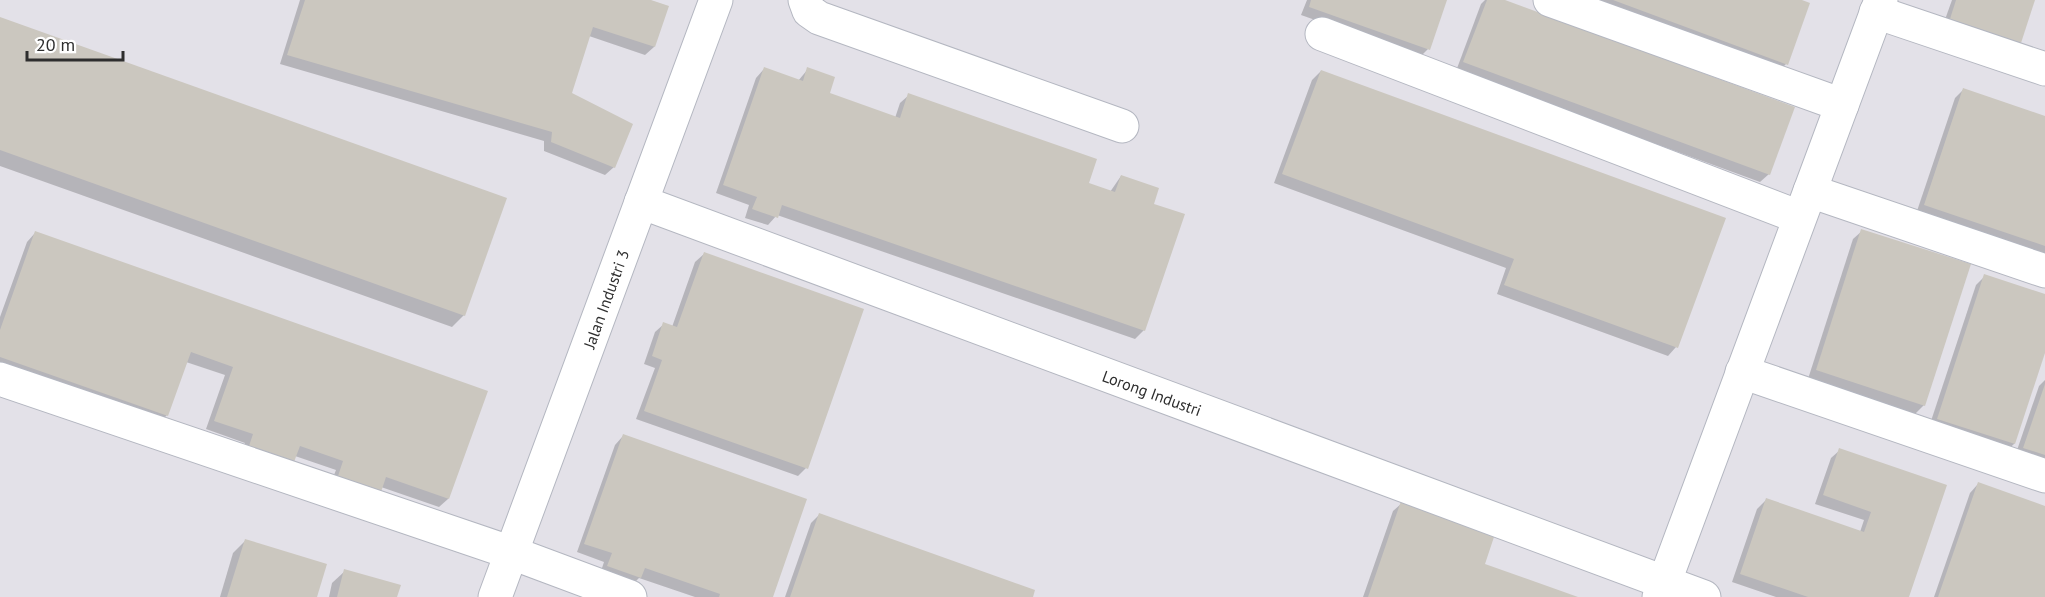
<svg xmlns="http://www.w3.org/2000/svg" width="2045" height="597" font-family="'PT Sans',sans-serif">
	<rect width="100%" height="100%" fill="#efe9e1"/>
	<!-- industrial -->
	<rect fill="#e3e1e8" x="0" y="0" width="2045" height="597"/>
	<!-- shadow -->
	<g fill="#0003">
		<path d="M300 0H646L667 7 654 47 645 55 589 36 570 93 614 167 605 175 544 151V141L280 64Z"/>
		<path d="M1307 0H1446L1428 49 1420 57 1301 15Z"/>
		<path d="M1485 0H1501L1769 174 1760 182 1456 71 1481 4Z"/>
		<path d="M1581 0H1798L1786 64 1778 72Z"/>
		<path d="M1952 0H2033L2019 42 2011 51 1942 28Z"/>
		<path d="M0 19 464 315 452 327 0 166Z"/>
		<path d="M764 69 798 81 808 69 828 94 895 118 900 103 909 95 1087 184 1110 192 1121 176 1152 205 1144 330 1135 339 777 215 768 225 745 218 749 205 716 193 756 78Z"/>
		<path d="M1321 71 1676 347 1668 356 1497 294 1506 268 1274 183 1312 80Z"/>
		<path d="M1963 90 2045 117V257L1916 214 1955 98Z"/>
		<path d="M1862 231 1924 405 1915 414 1808 379 1853 239Z"/>
		<path d="M35 233 486 392 448 499 439 507 381 487 330 485 336 470 295 456 241 455 245 443 206 429 225 375 186 362 167 415 158 424 0 368V317L27 242Z"/>
		<path d="M704 254 806 468 798 476 636 419 655 368 644 364 655 332 664 324 672 327 695 262Z"/>
		<path d="M1985 276 2045 296V348L2014 444 2005 452 1929 427 1976 285Z"/>
		<path d="M2045 380V466L2015 456 2039 386Z"/>
		<path d="M623 436 771 597H695L639 578 631 586 600 574 604 562 577 552 615 445Z"/>
		<path d="M1840 450 1945 486 1907 597H1776L1732 582 1757 509 1766 500 1860 532 1864 520 1815 504 1831 458Z"/>
		<path d="M1978 484 2045 507V597H1934L1970 493Z"/>
		<path d="M1402 503 1483 565 1574 597H1363L1393 511Z"/>
		<path d="M820 514 1031 597H785L811 523Z"/>
		<path d="M245 541 315 597H220L233 553Z"/>
		<path d="M345 571 396 597H329L332 583Z"/>
	</g>
	<!-- building -->
	<g fill="#cbc7bf">
		<path d="M305 0H651L669 6 655 47 593 27 572 93 633 124 615 168 551 142 552 132 287 55Z"/>
		<path d="M1311 0H1447L1430 50 1309 7Z"/>
		<path d="M1487 0H1505L1795 107 1770 175 1463 62Z"/>
		<path d="M1613 0H1802L1810 3 1788 65Z"/>
		<path d="M1956 0H2035L2021 43 1950 19Z"/>
		<path d="M0 17 507 198 465 316 0 150Z"/>
		<path d="M764 67 803 81 807 67 835 77 830 93 900 118 908 93 1097 159 1089 183 1115 192 1121 175 1159 188 1154 204 1185 214 1145 331 782 205 778 218 752 209 757 197 723 185Z"/>
		<path d="M1321 70 1726 218 1678 348 1504 285 1514 259 1282 174Z"/>
		<path d="M1963 88 2045 116V246L1924 205Z"/>
		<path d="M1861 229 1971 264 1925 406 1816 370Z"/>
		<path d="M35 231 488 391 449 499 386 477 381 492 338 476 343 461 300 446 294 462 249 446 253 434 214 421 233 367 191 352 168 416 0 357V330Z"/>
		<path d="M704 252 864 309 808 469 644 411 662 360 652 356 663 322 677 327Z"/>
		<path d="M1984 274 2045 294V353L2015 444 1937 419Z"/>
		<path d="M2045 384V455L2023 448Z"/>
		<path d="M623 434 807 499 773 597H719L720 594 645 568 641 578 607 566 612 553 584 544Z"/>
		<path d="M1839 448 1947 485 1909 597H1808L1740 574 1766 498 1864 532 1871 512 1823 495Z"/>
		<path d="M1978 482 2045 506V597H1938Z"/>
		<path d="M1401 501 1495 534 1485 564 1578 597H1368Z"/>
		<path d="M819 513 1035 590 1033 597H790Z"/>
		<path d="M245 539 327 564 317 597H227Z"/>
		<path d="M344 569 401 585 397 597H337Z"/>
	</g>
	<g fill="none" stroke-linecap="round" stroke-linejoin="round">
		<defs>
			<g id="minor">
				<path d="M805 0 809 11 819 18 1122 126"/>
				<path d="M1550 0 1842 105"/>
				<path d="M1876 12 2045 69"/>
				<path d="M1322 34 1799 217"/>
				<path d="M1810 191 2045 271"/>
				<path d="M641 202 1704 597"/>
				<path d="M1742 372 2045 476"/>
				<path d="M0 379 512 553 630 597"/>
				<path d="M495 597 716 0"/>
				<path d="M1659 597 1881 0"/>
			</g>
		</defs>
		<!-- minor casing -->
		<use href="#minor" stroke="#b4b7c1" stroke-width="35"/>
		<!-- minor -->
		<use href="#minor" stroke="#fff" stroke-width="33"/>
	</g>
	<g text-anchor="middle" stroke-width="4.5" stroke-linejoin="round" paint-order="stroke">
		<!-- street labels -->
		<g font-size="16" fill="#2e2e2e" stroke="#fff">
			<text transform="translate(606 299) rotate(-70)" y="6">Jalan Industri 3</text>
			<text transform="translate(1152 393) rotate(20)" y="6">Lorong Industri</text>
		</g>
	</g>
	<!-- scale -->
	<path d="M27 51v9h96v-9" fill="none" stroke="#2e2e2e" stroke-width="3"/>
	<text x="36" y="51" font-size="18" fill="#2e2e2e" stroke="#ffffff" stroke-width="4.5" paint-order="stroke">20 m</text>
</svg>
